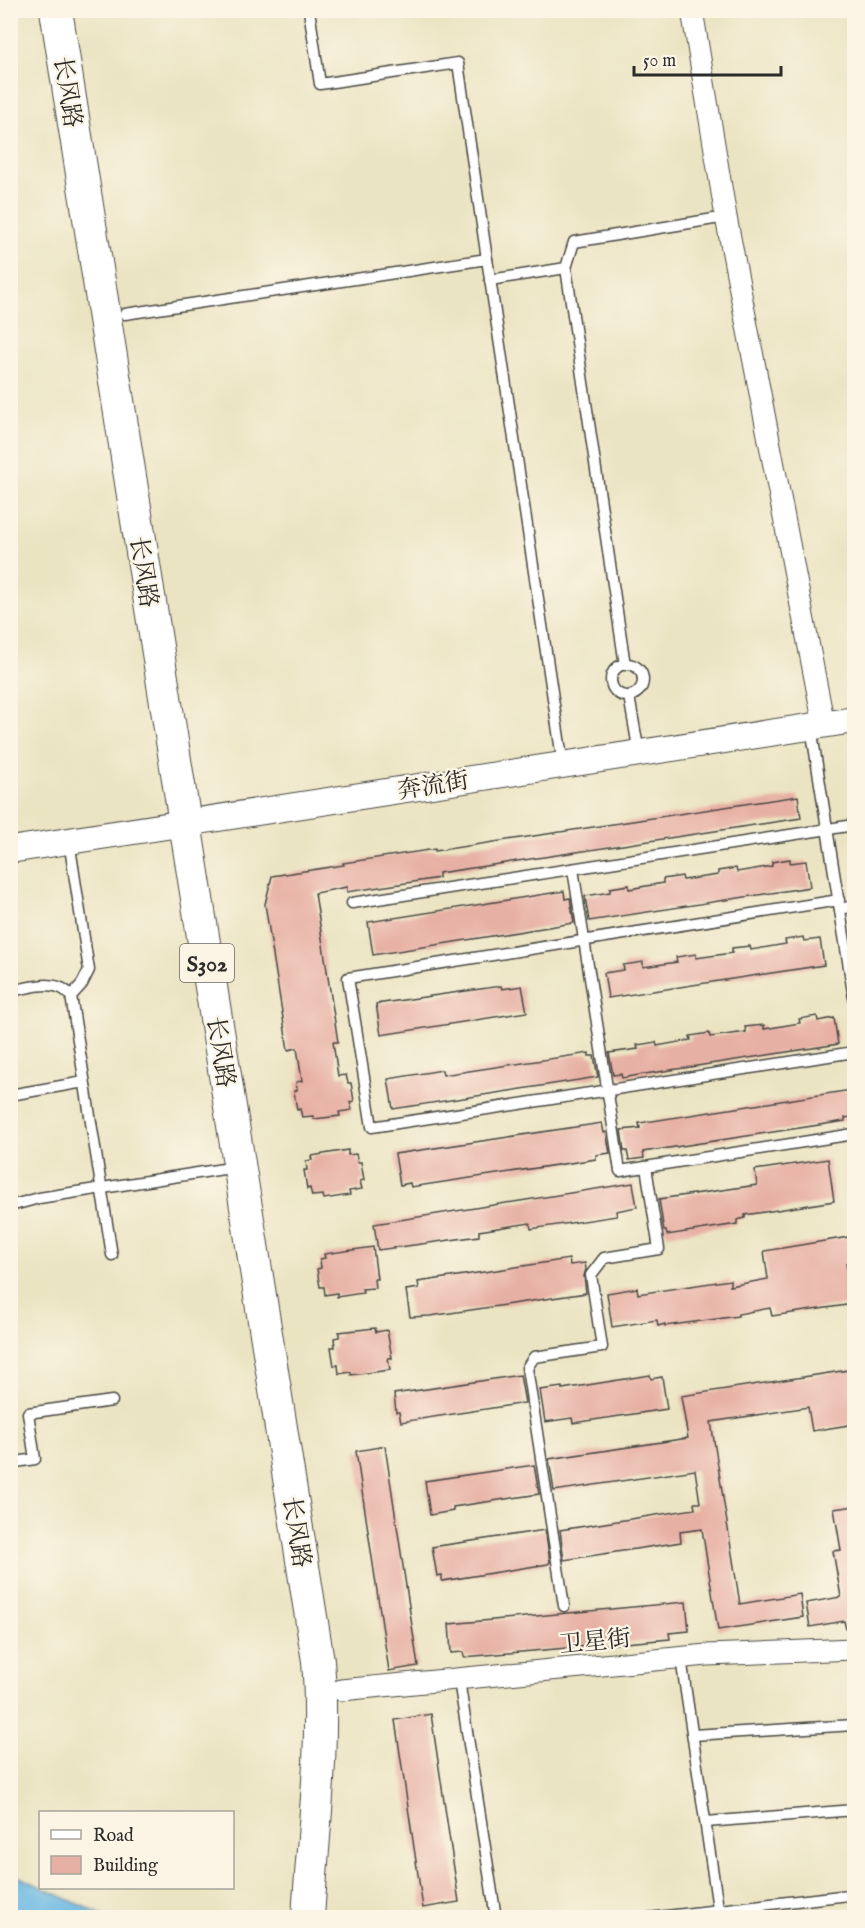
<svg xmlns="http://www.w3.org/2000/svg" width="865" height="1928" font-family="'IM FELL English','Noto Serif SC',serif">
	<rect width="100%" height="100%" fill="#fcf5e5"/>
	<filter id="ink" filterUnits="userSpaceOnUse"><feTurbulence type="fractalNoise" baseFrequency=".0167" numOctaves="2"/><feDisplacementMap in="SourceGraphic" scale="12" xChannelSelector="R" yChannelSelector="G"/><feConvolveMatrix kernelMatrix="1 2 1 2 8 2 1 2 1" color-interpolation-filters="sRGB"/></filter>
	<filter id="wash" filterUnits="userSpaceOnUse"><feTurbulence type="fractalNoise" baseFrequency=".008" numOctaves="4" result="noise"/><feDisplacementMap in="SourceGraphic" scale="24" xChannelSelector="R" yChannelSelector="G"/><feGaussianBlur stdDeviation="1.35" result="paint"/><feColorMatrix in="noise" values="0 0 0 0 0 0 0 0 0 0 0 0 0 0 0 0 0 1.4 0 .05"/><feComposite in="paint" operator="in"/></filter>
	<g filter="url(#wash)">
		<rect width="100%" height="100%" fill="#ebe4c3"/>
		<!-- water -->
		<path fill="#68b7e3" stroke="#4a7187" stroke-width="1.5" d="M11 1873 106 1917H24L11 1910Z"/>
		<g id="blocks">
			<!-- building -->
			<g fill="#e7b0a4">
				<path d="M798 796 801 818 439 873V878L347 892V887L315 893 338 1042H333L338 1076 346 1075 348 1083H351L354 1101 350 1102 352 1110 339 1112 340 1116 314 1119 313 1116 302 1117 300 1109 297 1110 294 1091 297 1090 296 1082 302 1081 297 1048 288 1050 265 904 272 876 344 865 343 863 435 849V851Z"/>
				<path d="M790 859V863L806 861 810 887 589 921 585 896 610 892V888L629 885V889L663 883V879L682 876 683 880 718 875V871L736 868 737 872 772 866V862Z"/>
				<path d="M564 891 565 899 570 898 574 923 373 955 368 922Z"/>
				<path d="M803 937 804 941 820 939 824 965 608 998 604 973 624 970 623 965 643 962V967L677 962 676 957 696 954V958L732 953V948L750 946 751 950 786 944 785 940Z"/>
				<path d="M501 986 502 989 522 986 527 1012 381 1035 376 1004Z"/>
				<path d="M817 1016 818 1021 834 1018 838 1044 645 1074 622 1078 621 1074 613 1075 609 1053 638 1049 637 1045 656 1042 657 1046 691 1040 690 1036 709 1033 710 1037 746 1032 745 1027 764 1025V1029L800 1023 799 1019Z"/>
				<path d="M589 1053V1056H594L598 1077 393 1109 388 1079 442 1070 443 1075Z"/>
				<path d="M851 1090 855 1116 845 1118V1121L643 1152 644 1158 629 1160 627 1151H624L621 1130 640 1128 639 1123Z"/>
				<path d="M602 1123 604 1133 606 1132 610 1153 596 1155V1159L411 1187 410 1183 400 1185 395 1154Z"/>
				<path d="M348 1150V1155L356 1154 358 1162H361L364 1180 360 1181 362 1189 349 1191 350 1195 324 1199 323 1195 312 1196 310 1188 307 1189 304 1170H307L306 1161 312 1160 311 1156Z"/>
				<path d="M828 1159 834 1201 745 1215V1218L737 1220V1224L667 1235 666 1231H664L659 1199 757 1185 755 1170Z"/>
				<path d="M633 1183 637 1207 616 1211 617 1216 531 1229 530 1223 479 1231V1236L378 1250 374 1224Z"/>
				<path d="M855 1236V1262L846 1263 853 1304 772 1316 770 1308 738 1314V1316L665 1326V1324L658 1326 657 1320 612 1327 607 1293 637 1288 638 1294 730 1280V1286L768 1279 764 1251Z"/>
				<path d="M373 1247 377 1279H374L375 1288 362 1289 363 1293 337 1297V1293L325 1295 324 1287H320L317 1269 321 1268 320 1259 325 1258 324 1254Z"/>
				<path d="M569 1259 570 1265 585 1263 586 1269 584 1276 586 1293 430 1316 410 1317 406 1290 419 1288 418 1282Z"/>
				<path d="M375 1328 376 1332 387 1330 392 1358H388L390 1370 351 1375V1372L339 1374 338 1365 334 1366 331 1347H335L334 1338 339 1337V1332Z"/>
				<path d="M855 1369V1424L812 1431 808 1407 711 1422 740 1604 800 1594 803 1617 718 1630 702 1529 680 1532 681 1542 564 1560 560 1530 695 1509 694 1503H700L695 1470 554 1491 549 1459 688 1438 681 1396Z"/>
				<path d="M520 1375 525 1403 401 1422 399 1412H396L394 1394Z"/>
				<path d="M650 1375 651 1379 662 1377 667 1409 573 1423 572 1418 545 1422 540 1390 562 1387V1389Z"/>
				<path d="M385 1446 418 1666 389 1671 356 1451Z"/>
				<path d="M534 1465 539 1494 453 1507V1511L430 1515 425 1481Z"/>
				<path d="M855 1506V1629H846L844 1621 810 1627 806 1603 841 1597 833 1551 841 1550 834 1509Z"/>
				<path d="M545 1530 550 1562 548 1564 442 1581V1575L437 1576 432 1547Z"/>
				<path d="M686 1602 689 1631 669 1633 670 1639 464 1657 463 1652 451 1653 449 1624Z"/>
				<path d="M431 1714 459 1902 423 1908 395 1720Z"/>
			</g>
		</g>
	</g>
	<g filter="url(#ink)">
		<use href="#blocks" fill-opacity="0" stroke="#484742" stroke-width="1.5"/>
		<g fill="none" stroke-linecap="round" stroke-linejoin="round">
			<defs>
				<g id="service">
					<path d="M309 10 320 84 458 63 487 259"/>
					<path d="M566 268 625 665"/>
					<path d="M490 280 566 268 574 242 726 217"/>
					<path d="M125 314 487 259 563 765"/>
					<circle cx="627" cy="680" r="16"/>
					<path d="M629 696 639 753"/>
					<path d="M811 727 854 999"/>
					<path d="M69 841 89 970 82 984 71 996"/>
					<path d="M573 869 620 1171 854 1134"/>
					<path d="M839 900 348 978 372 1127 854 1052"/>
					<path d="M352 903 854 825"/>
					<path d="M840 909 854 906"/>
					<path d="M10 991C30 988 57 977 71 996L112 1255"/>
					<path d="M10 1095 84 1082"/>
					<path d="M10 1206 39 1198 236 1167"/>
					<path d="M10 1463 35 1459 28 1413 112 1401"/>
					<path d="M564 1606 527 1368 534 1357 602 1347 591 1275 604 1258 659 1249 646 1167"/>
					<path d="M681 1658 718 1908"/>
					<path d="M459 1680 496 1918"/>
					<path d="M693 1735 854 1725"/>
					<path d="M706 1822 854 1810"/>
					<path d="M649 1918 849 1895"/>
				</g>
				<g id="minor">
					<path d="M692 10 726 217 824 725"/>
					<path d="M341 1690 707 1655 854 1649"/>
				</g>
				<path id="tertiary" d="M10 850 854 720"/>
				<path id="primary" d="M56 10 318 1661C325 1746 313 1833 308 1918"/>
			</defs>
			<!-- service casing -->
			<use href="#service" stroke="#484742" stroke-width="13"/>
			<!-- minor casing -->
			<use href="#minor" stroke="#484742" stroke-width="23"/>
			<!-- tertiary casing -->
			<use href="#tertiary" stroke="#484742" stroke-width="28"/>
			<!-- primary casing -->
			<use href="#primary" stroke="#484742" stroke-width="34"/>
			<!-- service -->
			<use href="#service" stroke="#fff" stroke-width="10"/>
			<!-- minor -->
			<use href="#minor" stroke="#fff" stroke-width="21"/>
			<!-- tertiary -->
			<use href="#tertiary" stroke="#fff" stroke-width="26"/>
			<!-- primary -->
			<use href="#primary" stroke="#fff" stroke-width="32"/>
		</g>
	</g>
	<g text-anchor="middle" stroke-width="4.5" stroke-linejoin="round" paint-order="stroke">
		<!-- shield labels -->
		<rect fill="#fcf5e5" stroke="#6a6863" stroke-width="1.5" x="180" y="944" width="54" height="38" rx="4.5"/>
		<g font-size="22" font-weight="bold" fill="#2b2b2b">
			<text x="207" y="971">S302</text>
		</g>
		<!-- street labels -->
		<g font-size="24" fill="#2b2b2b" stroke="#fcf5e5">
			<text transform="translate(68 92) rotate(81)" y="8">长风路</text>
			<text transform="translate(144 572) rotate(81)" y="8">长风路</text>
			<text transform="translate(433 785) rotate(-9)" y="8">奔流街</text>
			<text transform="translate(221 1052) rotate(81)" y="8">长风路</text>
			<text transform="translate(297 1532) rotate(81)" y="8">长风路</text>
			<text transform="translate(595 1641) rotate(-6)" y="8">卫星街</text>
		</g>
	</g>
	<!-- margin -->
	<rect width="865" height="1928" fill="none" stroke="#fcf5e5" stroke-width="36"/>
	<!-- legend -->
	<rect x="39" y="1811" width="195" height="78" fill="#fcf5e5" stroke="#a8a49b" stroke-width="1.5"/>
	<rect x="51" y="1830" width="30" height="9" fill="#ffffff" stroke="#a8a49b" stroke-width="1.5"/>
	<text x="93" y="1841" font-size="18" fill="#2b2b2b">Road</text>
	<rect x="51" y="1856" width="30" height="18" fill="#e7b0a4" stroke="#a8a49b" stroke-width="1.5"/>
	<text x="93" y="1871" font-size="18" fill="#2b2b2b">Building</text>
	<!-- scale -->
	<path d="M634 66v9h147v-9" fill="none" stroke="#2b2b2b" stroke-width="3"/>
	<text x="643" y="66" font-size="18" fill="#2b2b2b" stroke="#fcf5e5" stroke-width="4.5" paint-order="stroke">50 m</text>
</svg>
